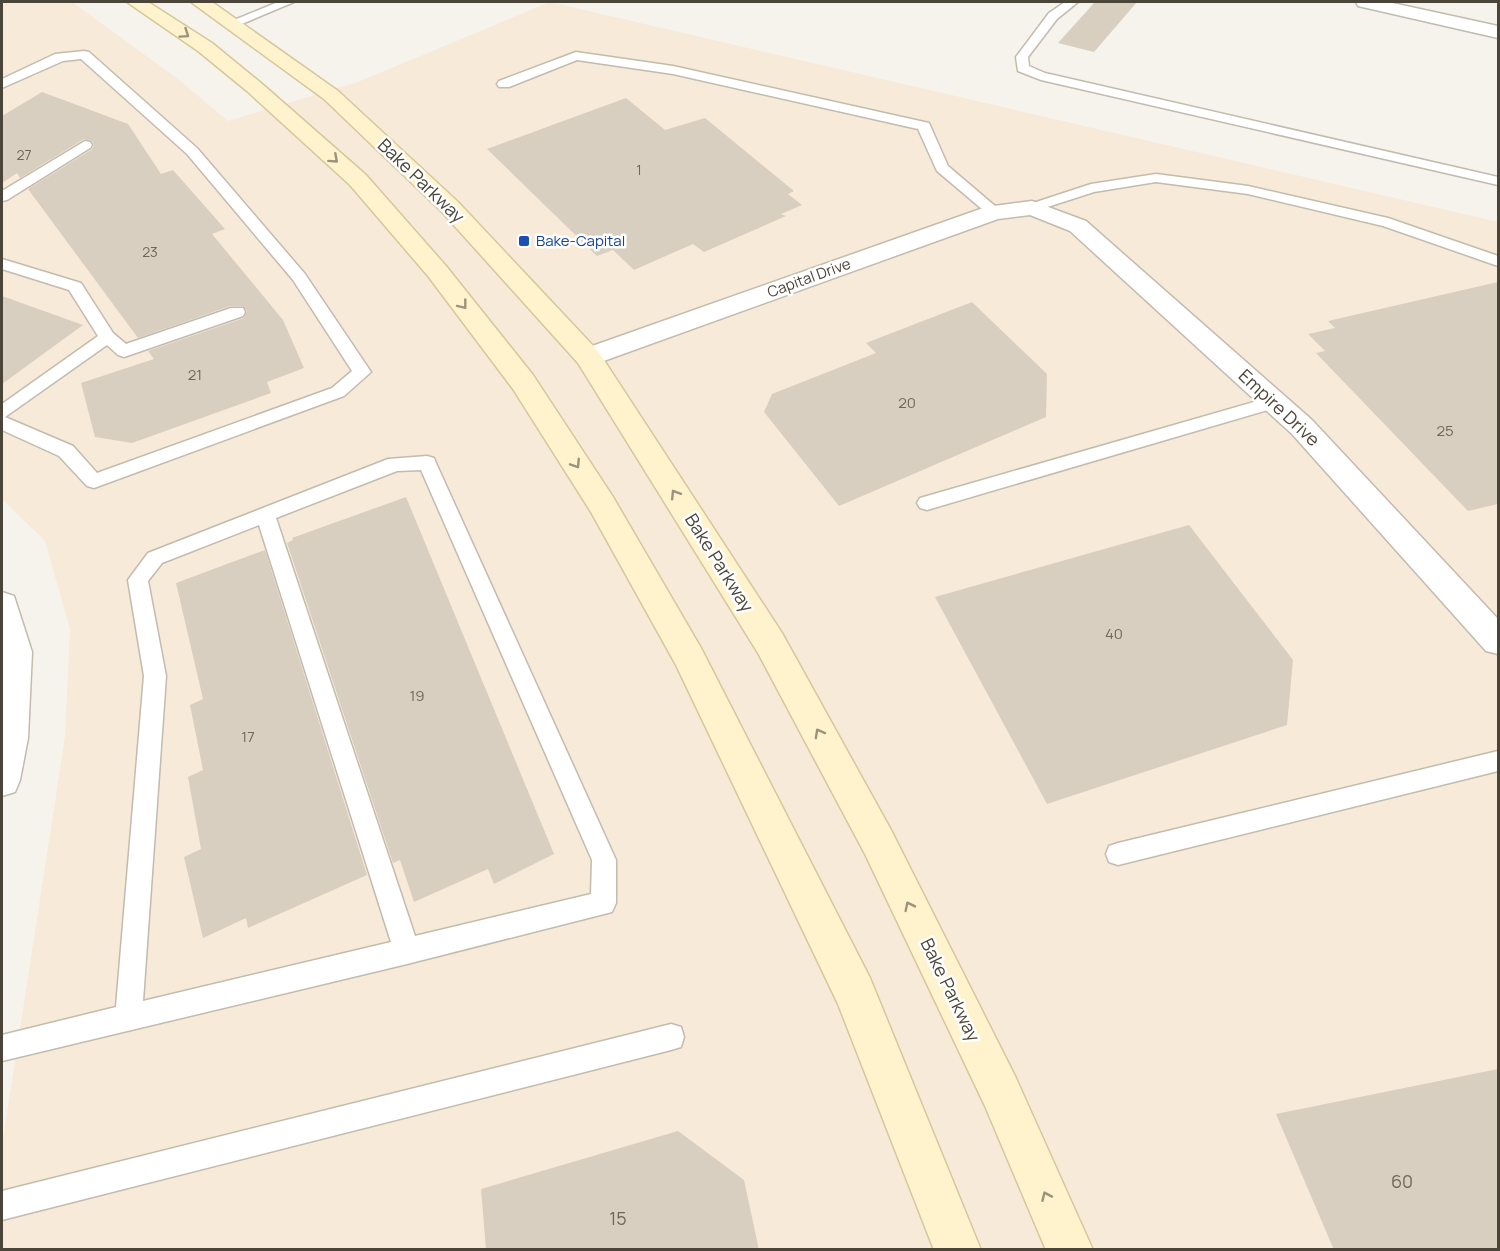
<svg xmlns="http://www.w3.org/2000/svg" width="1500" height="1251" font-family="Manrope,sans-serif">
	<rect width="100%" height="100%" fill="#f6f3ec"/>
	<!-- commercial -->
	<path fill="#f7ead8" d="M2 2H72L178 79 228 121 358 82 550 2 1498 222V1249L2 1250V1146L65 737 70 629 45 541 2 499Z"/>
	<!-- building -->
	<g fill="#d8cfc1">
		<path d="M1095 2H1137L1094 52 1058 43Z"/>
		<path d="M42 92 128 124 161 174 173 170 225 229 212 234 283 320 304 368 267 382 271 393 132 443 95 437 81 383 154 359 148 351 244 318 247 311 243 306H230L138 338 28 189 91 150 94 146 92 141 84 139 20 178 17 173 2 183V116Z"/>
		<path d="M626 98 665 130 705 118 794 191 788 194 802 205 781 214 786 216 704 252 693 244 634 270 613 250 597 256 487 149Z"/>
		<path d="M1498 282V504L1468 511 1316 353 1325 351 1308 334 1335 328 1328 321Z"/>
		<path d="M2 296 83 325 2 384Z"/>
		<path d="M972 302 1047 374 1046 417 839 506 764 412 772 394 876 353 866 343Z"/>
		<path d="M406 497 554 854 494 884 488 869 414 902 400 860 393 863 287 543 293 540 292 538Z"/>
		<path d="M1189 525 1293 660 1287 725 1047 804 935 597Z"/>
		<path d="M265 550 367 875 248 928 246 918 203 938 184 857 201 849 188 777 203 770 190 705 203 699 176 583Z"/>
		<path d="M1498 1069V1250H1334L1276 1114Z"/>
		<path d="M678 1131 744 1180 759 1250H486L481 1189Z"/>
	</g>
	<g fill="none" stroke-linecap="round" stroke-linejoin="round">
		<defs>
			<g id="service">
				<path d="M278 2H294L237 26 233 27 227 23Z"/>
				<path d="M1065 2H1078L1057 19 1028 57 1029 66 1045 73 1498 177V185L1041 80 1018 71 1016 57 1049 13Z"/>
				<path d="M84 51 89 52 197 148 305 274 371 372 344 396 94 488 87 486 59 456 2 430V404L98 336 69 290 2 269V259L81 283 113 333 126 344 231 308H243L245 312 243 316 124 357 118 355 107 345 5 417 73 446 97 473 332 388 352 371 293 280 187 154 81 59 63 61 2 88V79L55 54Z"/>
				<path d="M576 52 673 66 929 123 948 166 1002 212 999 215H989L937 171 918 129 673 74 577 60 509 87H499L497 84 499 81Z"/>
				<path d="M85 141 90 142 92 145 90 148 7 200 2 201V191Z"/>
				<path d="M1156 174 1248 186 1388 218 1498 256V266L1383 226 1248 194 1156 182 1094 192 1032 212 1025 208 1027 205 1091 184Z"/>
				<path d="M1275 396 1281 398 1284 402 1281 406 927 510 920 508 917 503 920 498 927 496Z"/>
				<path d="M427 456 434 458 436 463 616 860V903L612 912 407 964 2 1061V1035L116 1007 144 676 128 580 148 553 388 459ZM421 470 592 860 591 894 415 936 276 518 397 471ZM259 525 391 942 143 1001 166 676 148 581 162 563Z"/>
				<path d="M1498 751V771L1118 865 1109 862 1106 854 1109 846 1118 843Z"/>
				<path d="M671 1024 681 1027 684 1037 681 1047 671 1050 2 1220V1191Z"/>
			</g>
			<g id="minor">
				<path d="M1356 2H1388L1498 26V38L1358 6Z"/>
				<path d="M1032 201 1086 221 1312 420 1498 619V654L1486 651 1292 434 1070 231 1030 215 998 219 598 363 588 366 578 363 575 357 578 351 986 207Z"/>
				<path d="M2 592 14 596 32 652 28 738 20 780 15 792 2 796Z"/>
			</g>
			<g id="secondary">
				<path d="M127 2H148L212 43 261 83 366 175 446 266 533 375 613 497 701 648 870 978 981 1250H934L838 1004 676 665 591 512 513 389 428 276 350 185 247 91 198 51Z"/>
				<path d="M191 2H212L338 91 458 202 598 351 782 633 891 830 1015 1076 1093 1250H1046L985 1106 865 854 758 653 578 363 442 212 324 99Z"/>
			</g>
		</defs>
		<!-- service casing -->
		<use href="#service" stroke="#c2bbae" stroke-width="3"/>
		<!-- minor casing -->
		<use href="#minor" stroke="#c2bbae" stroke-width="3"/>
		<!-- secondary casing -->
		<use href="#secondary" stroke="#d6c79b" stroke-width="3"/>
		<!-- service -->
		<use href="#service" fill="#fff" fill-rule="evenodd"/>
		<!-- minor -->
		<use href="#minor" fill="#fff" fill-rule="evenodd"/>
		<!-- secondary -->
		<use href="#secondary" fill="#fff3cd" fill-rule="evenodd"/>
	</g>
	<!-- one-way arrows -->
	<defs><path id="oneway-chevron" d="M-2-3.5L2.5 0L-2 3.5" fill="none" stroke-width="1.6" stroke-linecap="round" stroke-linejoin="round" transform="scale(1.5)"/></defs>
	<g stroke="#9c937c">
		<use href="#oneway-chevron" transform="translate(185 34) rotate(34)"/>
		<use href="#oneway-chevron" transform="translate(334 159) rotate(42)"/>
		<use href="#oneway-chevron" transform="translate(463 305) rotate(52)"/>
		<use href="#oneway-chevron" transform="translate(576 464) rotate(57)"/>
		<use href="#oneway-chevron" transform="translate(675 494) rotate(-122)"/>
		<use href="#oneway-chevron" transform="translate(819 733) rotate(-119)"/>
		<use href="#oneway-chevron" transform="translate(909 906) rotate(-116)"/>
		<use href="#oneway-chevron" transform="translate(1046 1196) rotate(-114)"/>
	</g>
	<!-- markers -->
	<rect fill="#1a4fb4" stroke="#fff" stroke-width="2" x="518" y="235" width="12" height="12" rx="3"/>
	<g text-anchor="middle" stroke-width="5" stroke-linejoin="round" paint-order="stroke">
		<!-- far-number labels -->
		<g font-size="14" fill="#6e675b">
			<text x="24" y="160">27</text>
			<text x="639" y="175">1</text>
			<text x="150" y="257">23</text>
		</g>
		<!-- far-transit labels -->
		<g font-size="15" fill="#164399" stroke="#fff" text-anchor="start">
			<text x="536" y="246">Bake-Capital</text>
		</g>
		<!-- far-street labels -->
		<g font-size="15" fill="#4b4439" stroke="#fff">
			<text transform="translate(809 278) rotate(-20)" y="5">Capital Drive</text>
		</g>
		<!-- number labels -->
		<g font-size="15" fill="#6e675b">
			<text x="195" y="380">21</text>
			<text x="907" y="408">20</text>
			<text x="1445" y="436">25</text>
			<text x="1114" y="639">40</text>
			<text x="417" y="701">19</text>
			<text x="248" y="742">17</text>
		</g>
		<!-- street labels -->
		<g font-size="18" fill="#4b4439" stroke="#fff">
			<text transform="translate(421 181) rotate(44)" y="6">Bake Parkway</text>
			<text transform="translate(1279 408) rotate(43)" y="6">Empire Drive</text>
			<text transform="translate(719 563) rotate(58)" y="6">Bake Parkway</text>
			<text transform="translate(950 990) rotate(64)" y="6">Bake Parkway</text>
		</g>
		<!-- near-number labels -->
		<g font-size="18" fill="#6e675b">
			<text x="1402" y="1188">60</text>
			<text x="618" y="1225">15</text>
		</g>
	</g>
	<!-- border -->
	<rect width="1500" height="1251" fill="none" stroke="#4b4439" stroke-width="6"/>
</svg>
